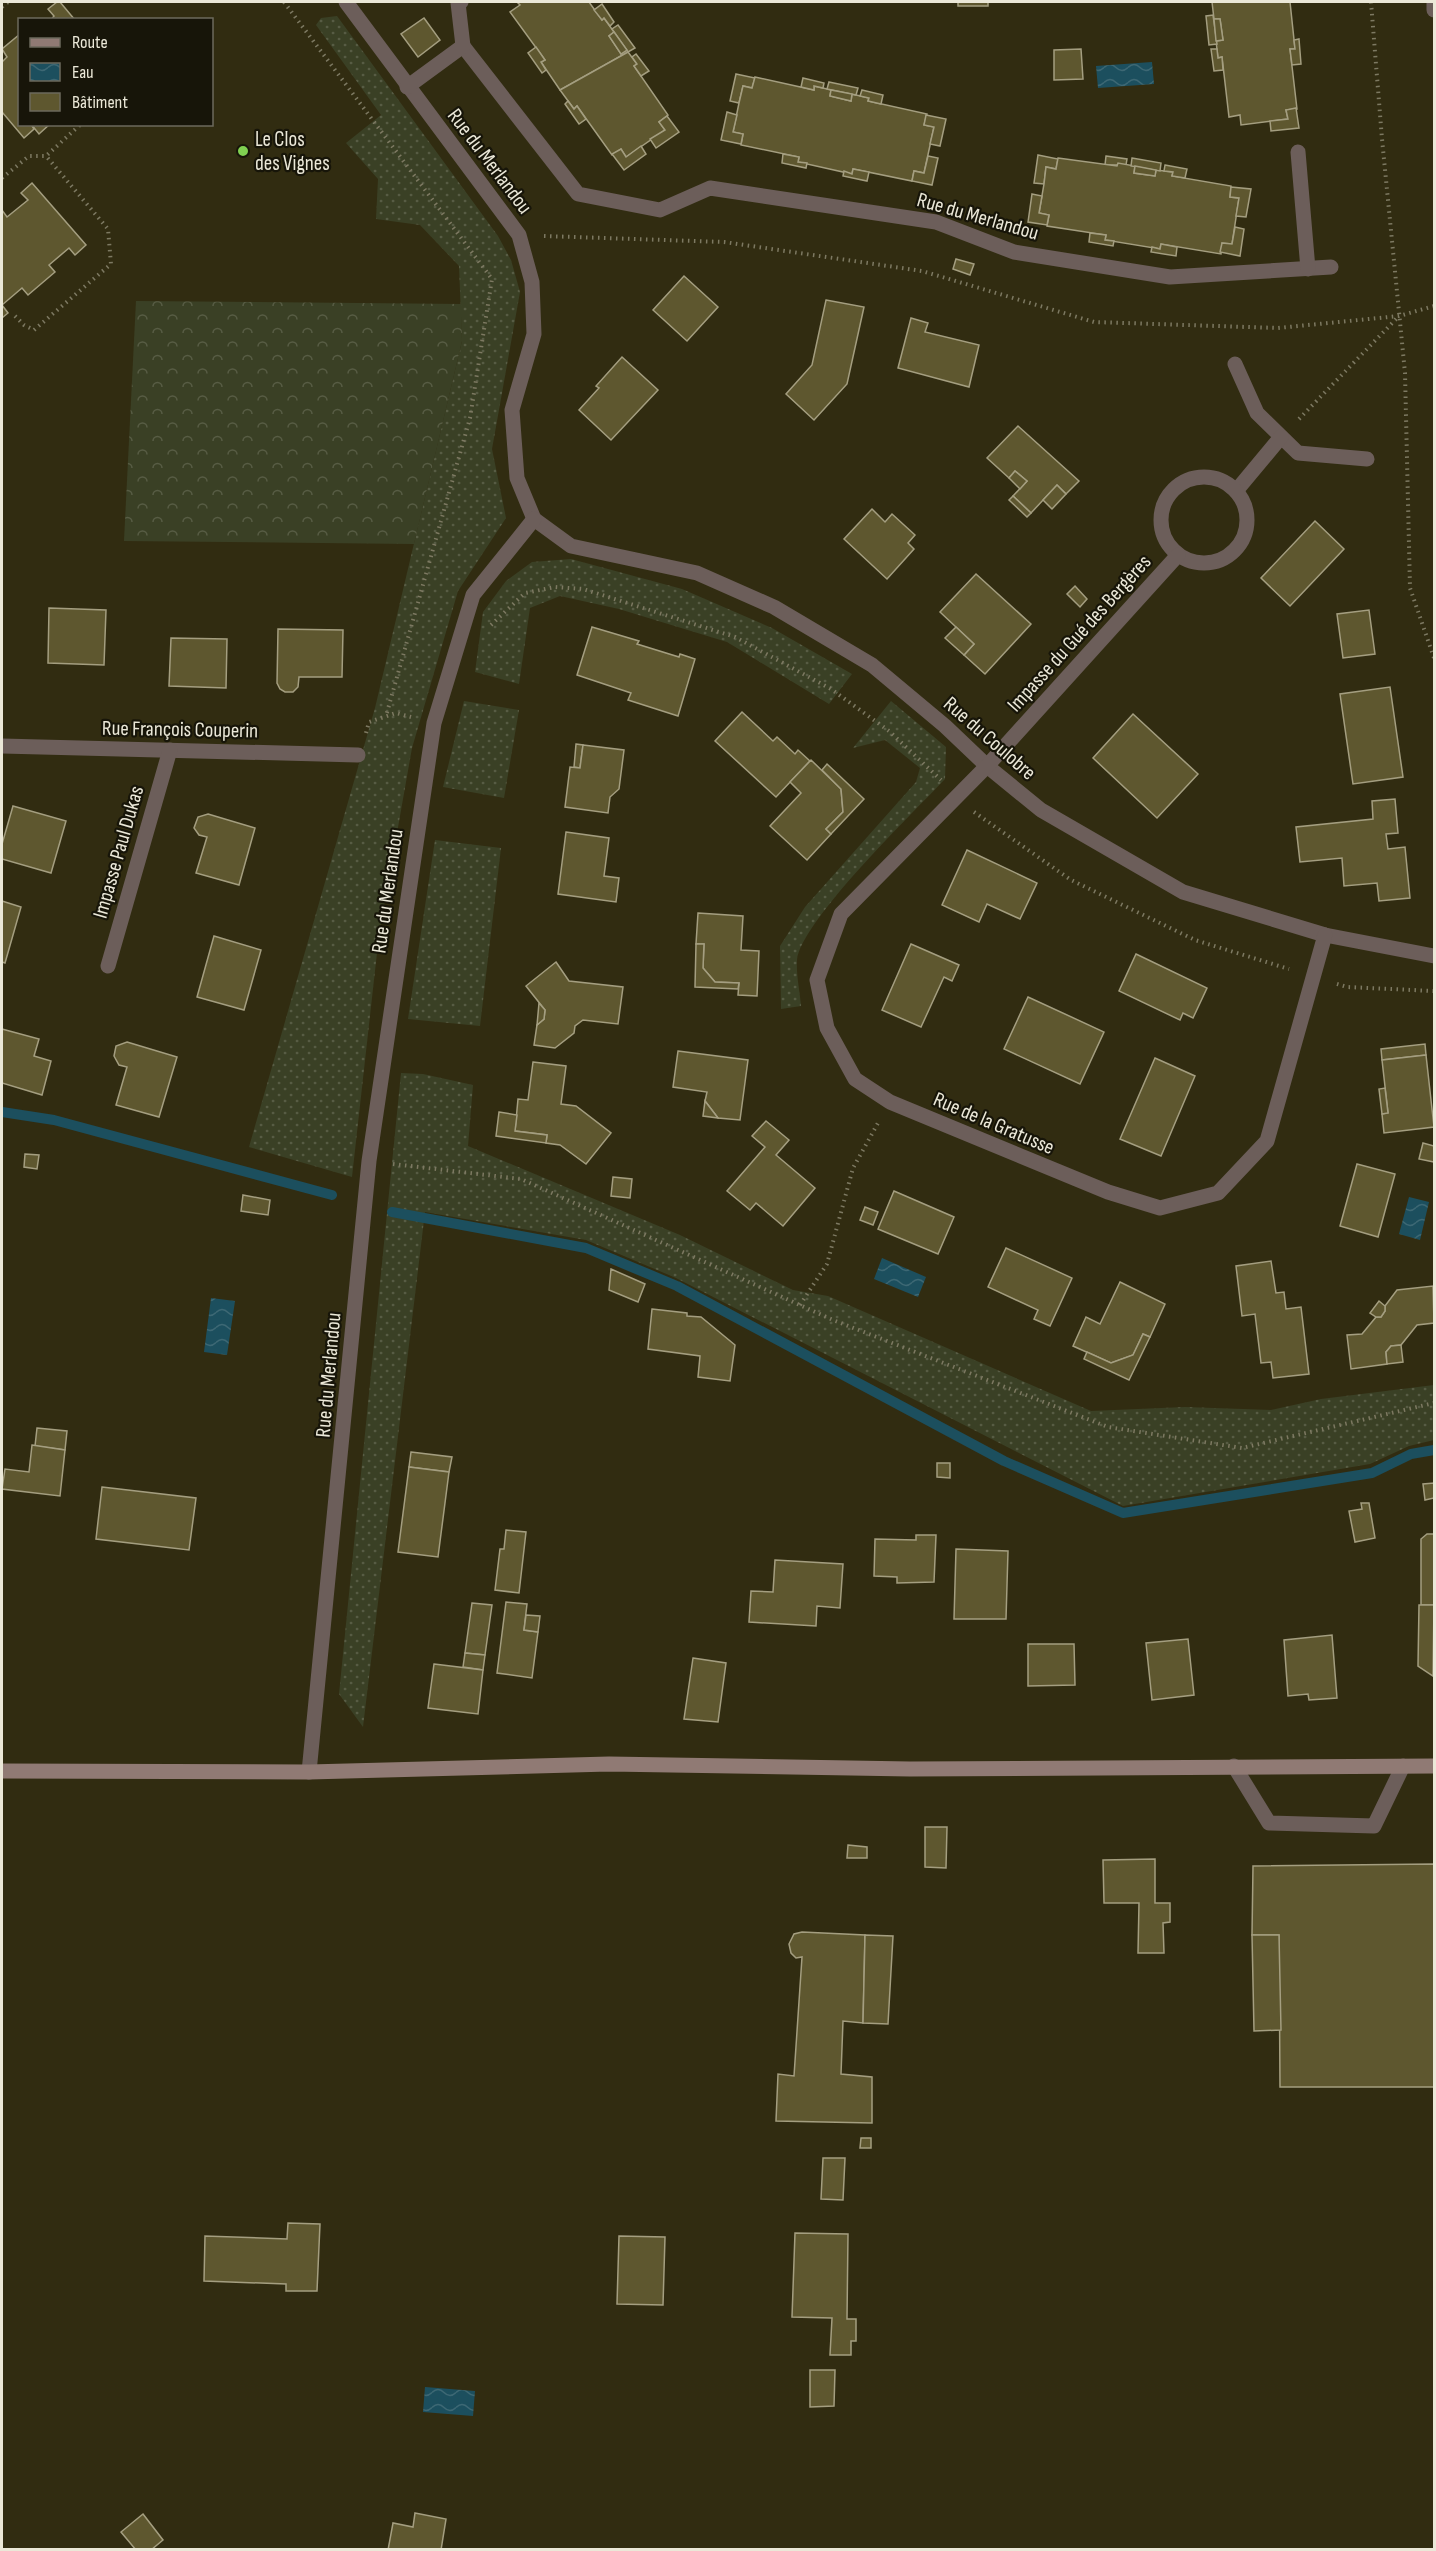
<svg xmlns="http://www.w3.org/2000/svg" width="1436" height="2551" font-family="'Sofia Sans Condensed',sans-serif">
	<defs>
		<pattern id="grass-dots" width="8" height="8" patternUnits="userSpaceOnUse" patternTransform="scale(1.5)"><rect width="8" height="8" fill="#3a4025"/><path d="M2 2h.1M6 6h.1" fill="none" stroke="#575c44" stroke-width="1.8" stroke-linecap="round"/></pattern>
		<pattern id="forest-crowns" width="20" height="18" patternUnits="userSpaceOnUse" patternTransform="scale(1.5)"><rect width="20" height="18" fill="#3a4025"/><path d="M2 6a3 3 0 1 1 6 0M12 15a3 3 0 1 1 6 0" fill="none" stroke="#575c44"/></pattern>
		<pattern id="water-waves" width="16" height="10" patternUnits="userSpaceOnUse" patternTransform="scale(1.5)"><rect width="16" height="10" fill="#1c4f5e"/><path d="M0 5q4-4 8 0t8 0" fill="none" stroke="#3d6874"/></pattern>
	</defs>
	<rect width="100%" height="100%" fill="#312c11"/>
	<!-- grass -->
	<g fill="url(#grass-dots)">
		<path d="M337 16 498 236 511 260 520 292 492 449 506 518 458 591 412 748 379 935 352 1177 249 1147 375 708 462 341 459 266 420 225 376 219 378 179 346 143 381 115 316 25 321 18Z"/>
		<path d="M571 559 682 589 772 628 852 674 829 704 727 642 619 609 560 596 530 608 519 684 475 672 483 612 506 581 532 562Z"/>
		<path d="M464 701 519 710 504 798 443 787Z"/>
		<path d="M891 701 946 747 945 779C914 812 801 921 797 960 796 975 800 992 801 1006L781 1009 780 946 805 907 916 782 920 768 885 740 853 748Z"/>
		<path d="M435 840 501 848 480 1026 408 1019Z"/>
		<path d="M401 1073 423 1074 473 1085 468 1146 680 1235 793 1290 828 1296 1091 1411 1185 1407 1271 1410 1321 1399 1434 1385V1440L1409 1446 1370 1464 1123 1506 676 1278 586 1240 425 1212 363 1727 339 1694Z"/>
	</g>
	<!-- forest -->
	<path fill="url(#forest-crowns)" d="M136 301 461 304 462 341 414 544 124 541Z"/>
	<!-- water -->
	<g fill="url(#water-waves)">
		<path d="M1152 62 1154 84 1098 88 1096 66Z"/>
		<path d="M1409 1197 1429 1202 1420 1240 1399 1234Z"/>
		<path d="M882 1258 926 1277 918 1297 874 1279Z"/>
		<path d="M211 1298 235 1301 227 1355 204 1352Z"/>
		<path d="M425 2387 475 2391 473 2416 423 2412Z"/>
	</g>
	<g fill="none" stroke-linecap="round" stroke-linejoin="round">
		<!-- stream -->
		<g stroke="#1c4f5e" stroke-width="10">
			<path d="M2 1112 54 1120 332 1195"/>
			<path d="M392 1212 586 1248 677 1286 1004 1461 1123 1513 1372 1473 1411 1454 1434 1450"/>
		</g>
	</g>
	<!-- building -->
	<g fill="#5e572f" stroke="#a49e80" stroke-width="1.5">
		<path d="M57 2H60L75 20H51L54 16 48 9Z"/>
		<path d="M517 2H589L602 20 604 18 614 32 609 36 621 54 627 50 628 52 560 90 541 62 545 60 510 12 520 5Z"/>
		<rect x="958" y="2" width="30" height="4"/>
		<path d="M1212 2H1290L1295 49H1290L1297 109 1286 110 1288 119 1241 125 1240 115 1229 117 1222 57 1218 58 1216 41 1223 40 1220 19H1214Z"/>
		<path d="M602 4 614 22 610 26 604 18 602 20 594 10Z"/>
		<path d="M1213 15 1217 44 1209 45 1206 16Z"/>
		<path d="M424 18 440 40 418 57 401 34Z"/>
		<path d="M1214 19H1220L1223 40 1216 41Z"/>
		<path d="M618 25 635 48 628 52 612 29Z"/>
		<path d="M614 32 627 50 621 54 609 36Z"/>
		<path d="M20 34V124H31L34 129 24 138 2 112V62L7 57 2 49Z"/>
		<path d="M1299 39 1301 64 1292 65 1290 49H1295L1294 40Z"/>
		<path d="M536 47 545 60 541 62 546 70 542 73 528 53Z"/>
		<path d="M1081 49 1083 79 1054 80V50Z"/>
		<path d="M1211 49H1217L1218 58 1222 57 1223 70 1214 71Z"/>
		<path d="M628 52 637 64 634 66 668 115 659 122 665 130 626 157 621 149 612 155 577 106 574 109 560 90Z"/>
		<path d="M636 54 649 71 641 76 634 66 637 64 632 57Z"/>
		<path d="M736 74 755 78 752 88 743 86 739 103 730 101Z"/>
		<path d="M755 77 814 90V86L823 88 831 90 830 96 851 101 852 94 856 95 869 98 868 101 927 114 924 125 934 127 924 173 914 171 912 181 853 169 852 174 798 162 799 157 741 145 743 134 733 132 739 103 743 86 752 88Z"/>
		<path d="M803 78 824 83 823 88 814 86V90L801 87Z"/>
		<path d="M829 82 858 88 856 95 827 89Z"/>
		<path d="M831 90 852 94 851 101 830 96Z"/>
		<path d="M862 90 883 95 881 104 868 101 869 98 860 96Z"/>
		<path d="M568 101 574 109 577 106 586 119 579 124 565 104Z"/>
		<path d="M1296 108 1299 128 1271 131 1270 121 1288 119 1286 110Z"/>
		<path d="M727 112 737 115 733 132 743 134 741 144 721 140Z"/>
		<path d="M926 115 946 119 940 146 930 144 934 127 924 125Z"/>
		<path d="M667 116 679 132 656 148 650 139 665 130 659 122Z"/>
		<path d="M31 124H50L39 134Z"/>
		<path d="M641 146 646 154 624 170 612 154 621 149 626 157Z"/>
		<path d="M783 154 799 157 798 162 807 163 806 168 782 163Z"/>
		<path d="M1038 155 1058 159 1056 169 1046 167 1044 184 1034 183Z"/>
		<path d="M928 156 938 158 932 185 912 181 914 171 924 173Z"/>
		<path d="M1106 156 1127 159 1126 165H1105Z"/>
		<path d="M1058 158 1117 166 1118 163 1135 166 1134 173 1155 176 1156 170 1173 172 1172 176 1231 186 1230 197 1239 198 1232 244 1222 243 1221 254 1161 244 1160 249 1105 240 1106 235 1047 226 1049 215 1039 213 1044 184 1046 167 1056 169Z"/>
		<path d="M1132 158 1161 163 1160 171 1131 166Z"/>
		<path d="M1165 165 1187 169 1185 178 1172 176 1173 172 1164 171Z"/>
		<path d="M1135 166 1156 170 1155 176 1134 173Z"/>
		<path d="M853 169 869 172 867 181 843 176 844 171 852 174Z"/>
		<path d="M32 183 86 245 75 255 69 248 49 265 55 272 28 295 22 288 2 305 8 313 2 318V210L7 217 28 200 21 193Z"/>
		<path d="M1231 187 1251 189 1246 217 1236 216 1239 198 1230 197Z"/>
		<path d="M1032 194 1042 196 1039 213 1049 215 1047 225 1028 222Z"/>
		<path d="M1235 227 1244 229 1240 256 1220 252 1222 243 1232 244Z"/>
		<path d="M1090 233 1106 235 1105 240 1114 241 1113 246 1089 242Z"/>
		<path d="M1161 244 1177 247 1176 256 1151 252 1152 247 1160 249Z"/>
		<path d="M956 259 974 264 970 275 953 269Z"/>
		<path d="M684 276 718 307 687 341 653 310Z"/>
		<path d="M826 300 864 307 847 384 814 420 786 394 812 365Z"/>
		<path d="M911 318 928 323 925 332 979 345 969 387 898 368Z"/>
		<path d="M622 357 658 390 611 440 579 410 599 388 596 386Z"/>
		<path d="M1018 426 1079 481 1066 494 1057 485 1031 513 1013 496 1027 481 1015 471 1009 478 987 458Z"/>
		<path d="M1015 471 1027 481 1020 489 1009 478Z"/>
		<path d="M1057 485 1066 494 1052 509 1043 500Z"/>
		<path d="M1013 496 1031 513 1027 517 1009 500Z"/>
		<path d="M872 509 885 522 892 514 915 535 908 543 914 549 887 579 844 539Z"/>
		<path d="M1315 521 1344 549 1290 606 1261 578Z"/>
		<path d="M976 574 1031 624 985 674 964 655 974 644 940 612Z"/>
		<path d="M1075 586 1087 599 1080 607 1067 594Z"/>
		<path d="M49 608 106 610 104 665 48 663Z"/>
		<path d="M1369 610 1375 654 1343 658 1337 614Z"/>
		<path d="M592 627 639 641 637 644 679 657 680 654 695 659 678 716 628 700 631 693 577 675Z"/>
		<path d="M956 627 974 644 964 655 945 638Z"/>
		<path d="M278 629 343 630 342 677H299L298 687 293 692H285L280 689 277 683Z"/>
		<path d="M171 638 227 639 226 688 169 686Z"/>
		<path d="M1390 687 1403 777 1353 784 1340 694Z"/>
		<path d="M742 712 773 741 777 737 795 754 798 750 810 761 776 797 715 741Z"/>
		<path d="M1133 714 1198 774 1157 818 1093 758Z"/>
		<path d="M576 744 583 745 580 768 574 767Z"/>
		<path d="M583 745 624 750 619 789 610 797 608 813 565 807 570 767 580 768Z"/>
		<path d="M811 760 841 789 843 812 826 829 831 834 807 860 770 826 801 793 790 782Z"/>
		<path d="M827 764 864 799 831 834 826 829 843 812 841 789 822 770Z"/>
		<path d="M1395 799 1398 833 1386 834 1388 849 1405 847 1410 898 1379 901 1377 883 1344 886 1342 858 1300 862 1296 827 1373 819 1372 801Z"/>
		<path d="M13 806 66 821 51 873 2 859V844Z"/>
		<path d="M208 814 255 828 239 885 196 873 207 837 199 835 194 828 198 817Z"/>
		<path d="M566 832 609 838 604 876 619 878 616 902 558 894Z"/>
		<path d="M967 850 1037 883 1020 919 987 904 979 922 942 905Z"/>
		<path d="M2 901 21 907 5 963 2 962Z"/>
		<path d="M698 913 743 916 741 950 759 951 757 996 738 995 739 983 715 982 703 968 704 944H696Z"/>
		<path d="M214 936 261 950 244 1010 197 997Z"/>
		<path d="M696 944H704L703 968 715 982 739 983 738 989 695 987Z"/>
		<path d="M911 944 959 965 952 981 944 977 921 1027 882 1010Z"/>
		<path d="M1136 954 1207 988 1193 1018 1183 1013 1180 1020 1119 991Z"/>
		<path d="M556 962 569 981 623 987 618 1024 583 1020 575 1026 574 1033 555 1048 534 1045 537 1025 544 1019 545 1010 526 986Z"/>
		<path d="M1028 997 1104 1032 1080 1084 1004 1049Z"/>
		<path d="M539 1003 545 1010 544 1019 537 1025Z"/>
		<path d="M2 1029 39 1039 34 1056 51 1061 42 1095 2 1083Z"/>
		<path d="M127 1042 177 1057 159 1117 116 1105 127 1067 119 1065 114 1056 116 1046Z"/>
		<path d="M1425 1044 1426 1055 1382 1060 1381 1049Z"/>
		<path d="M678 1051 748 1060 740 1120 718 1118 705 1101 707 1092 673 1087Z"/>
		<path d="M1426 1055 1434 1127 1384 1133 1382 1114 1388 1113 1382 1060Z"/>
		<path d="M1155 1058 1195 1076 1161 1156 1120 1139Z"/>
		<path d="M533 1062 566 1066 561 1104 576 1106 611 1133 586 1164 560 1145 546 1143 547 1135 515 1131 518 1099 528 1100Z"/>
		<path d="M1385 1088 1388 1113 1382 1114 1379 1089Z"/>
		<path d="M705 1101 718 1118 703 1116Z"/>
		<path d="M499 1112 517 1115 515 1131 547 1135 546 1143 496 1136Z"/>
		<path d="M766 1121 789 1140 776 1155 815 1188 783 1226 756 1203 750 1210 727 1191 765 1147 752 1136Z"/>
		<path d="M1423 1143 1434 1146V1162L1419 1159Z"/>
		<path d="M25 1154 39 1155 37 1169 24 1167Z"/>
		<path d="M1357 1164 1395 1174 1378 1237 1340 1226Z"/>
		<path d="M613 1177 632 1179 630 1198 611 1196Z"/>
		<path d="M894 1191 954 1217 938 1254 878 1229Z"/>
		<path d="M243 1195 270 1200 268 1215 241 1211Z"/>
		<path d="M865 1207 878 1212 873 1225 860 1220Z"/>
		<path d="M1006 1248 1072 1278 1050 1326 1034 1319 1038 1310 988 1287Z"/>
		<path d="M1271 1261 1276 1293 1284 1292 1286 1309 1301 1307 1309 1374 1273 1378 1271 1362 1261 1363 1255 1314 1242 1316 1236 1266Z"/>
		<path d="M611 1269 645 1284 638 1302 609 1290Z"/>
		<path d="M1120 1282 1165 1304 1150 1337 1143 1334 1133 1355 1111 1363 1073 1346 1086 1317 1100 1324Z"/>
		<path d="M1433 1286 1434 1323 1417 1325 1401 1345 1391 1346 1386 1352 1387 1364 1351 1369 1347 1335 1362 1334 1376 1317H1381L1385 1311V1306L1397 1290Z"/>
		<path d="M1379 1301 1385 1306V1311L1381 1317H1376L1370 1313Z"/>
		<path d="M652 1309 687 1313V1316L701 1317 735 1345 730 1381 698 1377 700 1356 648 1349Z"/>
		<path d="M1143 1334 1150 1337 1129 1380 1084 1359 1087 1352 1111 1363 1133 1355Z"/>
		<path d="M1401 1345 1403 1362 1387 1364 1386 1352 1391 1346Z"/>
		<path d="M37 1428 67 1431 65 1450 35 1446Z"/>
		<path d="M32 1445 65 1450 60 1496 2 1489 5 1469 29 1472Z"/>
		<path d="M411 1452 452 1457 449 1472 409 1467Z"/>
		<path d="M937 1463H950V1478L937 1477Z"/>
		<path d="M409 1467 449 1472 438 1557 398 1552Z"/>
		<path d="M1434 1483V1498L1425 1500 1423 1484Z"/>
		<path d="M102 1487 196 1498 189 1550 96 1539Z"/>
		<path d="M1361 1503H1369L1375 1538 1355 1542 1349 1511 1362 1509Z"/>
		<path d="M506 1530 526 1532 519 1593 495 1590 500 1549H504Z"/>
		<path d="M1427 1534H1434V1605H1421V1539Z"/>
		<path d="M916 1535H936L934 1582 897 1583V1577L874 1576 875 1539 916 1540Z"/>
		<path d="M956 1549 1008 1551 1006 1619H954Z"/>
		<path d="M775 1560 843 1564 840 1608 817 1606 816 1626 749 1622 751 1591 773 1592Z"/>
		<path d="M506 1602 527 1604 524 1630 538 1632 532 1678 497 1673Z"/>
		<path d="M472 1603 492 1605 485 1655 465 1653Z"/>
		<path d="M1419 1605H1434L1433 1676 1418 1666Z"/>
		<path d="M526 1615 540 1616 538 1632 524 1630Z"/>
		<path d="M1332 1635 1337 1698 1309 1700 1308 1694 1288 1696 1284 1640Z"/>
		<path d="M1188 1639 1194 1695 1152 1700 1146 1643Z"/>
		<path d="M1028 1644H1074L1075 1685 1028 1686Z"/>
		<path d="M465 1653 485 1655 483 1670 463 1667Z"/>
		<path d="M693 1658 726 1663 718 1722 684 1719Z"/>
		<path d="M434 1664 483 1670 478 1714 428 1708Z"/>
		<path d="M925 1827H947L946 1868 925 1867Z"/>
		<path d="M848 1845 867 1847V1858H847Z"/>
		<path d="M1155 1859V1903H1170V1922L1163 1923 1164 1953H1138L1139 1903H1104L1103 1860Z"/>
		<path d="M1434 1864V2087H1280L1279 1935H1252L1253 1866Z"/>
		<path d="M802 1932 865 1935 863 2023 843 2021 841 2074 872 2077V2123L776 2121 778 2074 794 2076 802 1957 796 1958 791 1953 789 1944 794 1934Z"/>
		<path d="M865 1935 893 1936 888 2024 863 2023Z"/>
		<path d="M1252 1935H1279L1281 2030 1254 2031Z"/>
		<path d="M861 2138H871V2148H860Z"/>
		<path d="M823 2158H845L843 2200 821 2199Z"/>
		<path d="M288 2223 320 2224 317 2291H286V2284L204 2281 205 2236 287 2239Z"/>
		<path d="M795 2233 848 2234 847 2319H856V2341H851V2355H830L832 2318 792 2317Z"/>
		<path d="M619 2236 665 2237 663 2305 617 2304Z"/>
		<path d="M810 2370H835L834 2406 810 2407Z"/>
		<path d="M415 2513 446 2519 441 2550H388L393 2523 413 2527Z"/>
		<path d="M143 2514 163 2540 151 2550H136L121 2532Z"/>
	</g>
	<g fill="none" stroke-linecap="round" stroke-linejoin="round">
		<!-- path -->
		<g stroke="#7d7962" stroke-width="4" stroke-dasharray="1.5 4.5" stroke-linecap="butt">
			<path d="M284 2 492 279 470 418 386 716"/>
			<path d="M1371 2 1382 139 1405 373 1410 588 1434 658"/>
			<path d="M2 7 8 2"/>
			<path d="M2 178 29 156H46L81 124"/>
			<path d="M544 236 724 242 922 271 1094 322 1278 328 1399 316 1434 306"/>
			<path d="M15 316 24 325 34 330 111 264 108 229 46 156"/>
			<path d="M1299 419 1399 316"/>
			<path d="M491 625 525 593 555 587 583 589 735 637 831 689 889 731 941 780"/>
			<path d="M366 733 369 722 396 713 411 717"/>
			<path d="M974 812 1071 880 1195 940 1289 969"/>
			<path d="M1337 984 1347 987 1434 991"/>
			<path d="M393 1164 521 1179 833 1320 1108 1427 1242 1448 1434 1403"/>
			<path d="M800 1305 827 1264 853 1168 878 1123"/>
		</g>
		<!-- service -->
		<g stroke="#6c5e5a" stroke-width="15">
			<path d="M1434 2V10"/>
			<path d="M1235 364 1257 413 1298 453 1367 459"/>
			<path d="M1236 491 1281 437"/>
			<path d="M1234 1766 1269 1823 1374 1826 1403 1766"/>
		</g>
		<!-- minor -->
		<g stroke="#6c5e5a" stroke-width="15">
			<path d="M346 2 519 235 532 282 534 334 512 410 517 478 534 519"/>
			<path d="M463 46 578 194 660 210 710 188 936 222 1014 252 1170 277 1331 267"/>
			<path d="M407 87 463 46 458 3 461 2"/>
			<path d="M1298 152 1308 269"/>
			<circle cx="1204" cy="520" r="43"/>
			<path d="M534 519 571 546 697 573 774 607 872 665 945 726 987 766 1041 810 1183 892 1325 935 1434 956"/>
			<path d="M1178 555 987 766 841 914 817 980 827 1028 855 1079 890 1102 1108 1192 1160 1208 1218 1193 1267 1141 1325 935"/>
			<path d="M2 746 358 755"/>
			<path d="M108 966 170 750"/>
			<path d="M309 1772 369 1161 434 723 473 595 534 519"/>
		</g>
		<!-- secondary -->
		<path stroke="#907a74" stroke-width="15" d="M2 1771 309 1772 609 1764 910 1769 1434 1766"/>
	</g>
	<!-- markers -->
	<circle fill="#80d051" stroke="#171509" stroke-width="2" cx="243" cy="151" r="6"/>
	<g text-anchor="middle" stroke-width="4.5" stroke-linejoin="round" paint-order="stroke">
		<!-- poi labels -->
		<g font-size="21" fill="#ebe8d8" stroke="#171509" text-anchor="start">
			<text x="255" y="146">Le Clos<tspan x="255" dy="24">des Vignes</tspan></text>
		</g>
		<!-- street labels -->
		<g font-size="21" fill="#ebe8d8" stroke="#171509">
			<text transform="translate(490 161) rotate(53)" y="7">Rue du Merlandou</text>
			<text transform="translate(978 216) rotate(16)" y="7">Rue du Merlandou</text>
			<text transform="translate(1079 633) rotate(-48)" y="7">Impasse du Gué des Bergères</text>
			<text transform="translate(180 729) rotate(1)" y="7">Rue François Couperin</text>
			<text transform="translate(990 738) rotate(41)" y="7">Rue du Coulobre</text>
			<text transform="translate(118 852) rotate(-74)" y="7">Impasse Paul Dukas</text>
			<text transform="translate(387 891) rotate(-82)" y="7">Rue du Merlandou</text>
			<text transform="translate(994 1123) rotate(23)" y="7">Rue de la Gratusse</text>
			<text transform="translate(328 1375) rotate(-85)" y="7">Rue du Merlandou</text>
		</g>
	</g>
	<!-- border -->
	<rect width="1436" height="2551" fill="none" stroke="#ebe8d8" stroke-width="6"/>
	<!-- legend -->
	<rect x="18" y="18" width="195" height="108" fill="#171509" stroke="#6c695c" stroke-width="1.5"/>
	<rect x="30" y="38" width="30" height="9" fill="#907a74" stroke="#6c695c" stroke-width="1.5"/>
	<text x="72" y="48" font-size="18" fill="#ebe8d8">Route</text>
	<rect x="30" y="63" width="30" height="18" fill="url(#water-waves)" stroke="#6c695c" stroke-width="1.5"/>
	<text x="72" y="78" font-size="18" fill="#ebe8d8">Eau</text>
	<rect x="30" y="93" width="30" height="18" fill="#5e572f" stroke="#6c695c" stroke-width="1.5"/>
	<text x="72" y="108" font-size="18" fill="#ebe8d8">Bâtiment</text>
</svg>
